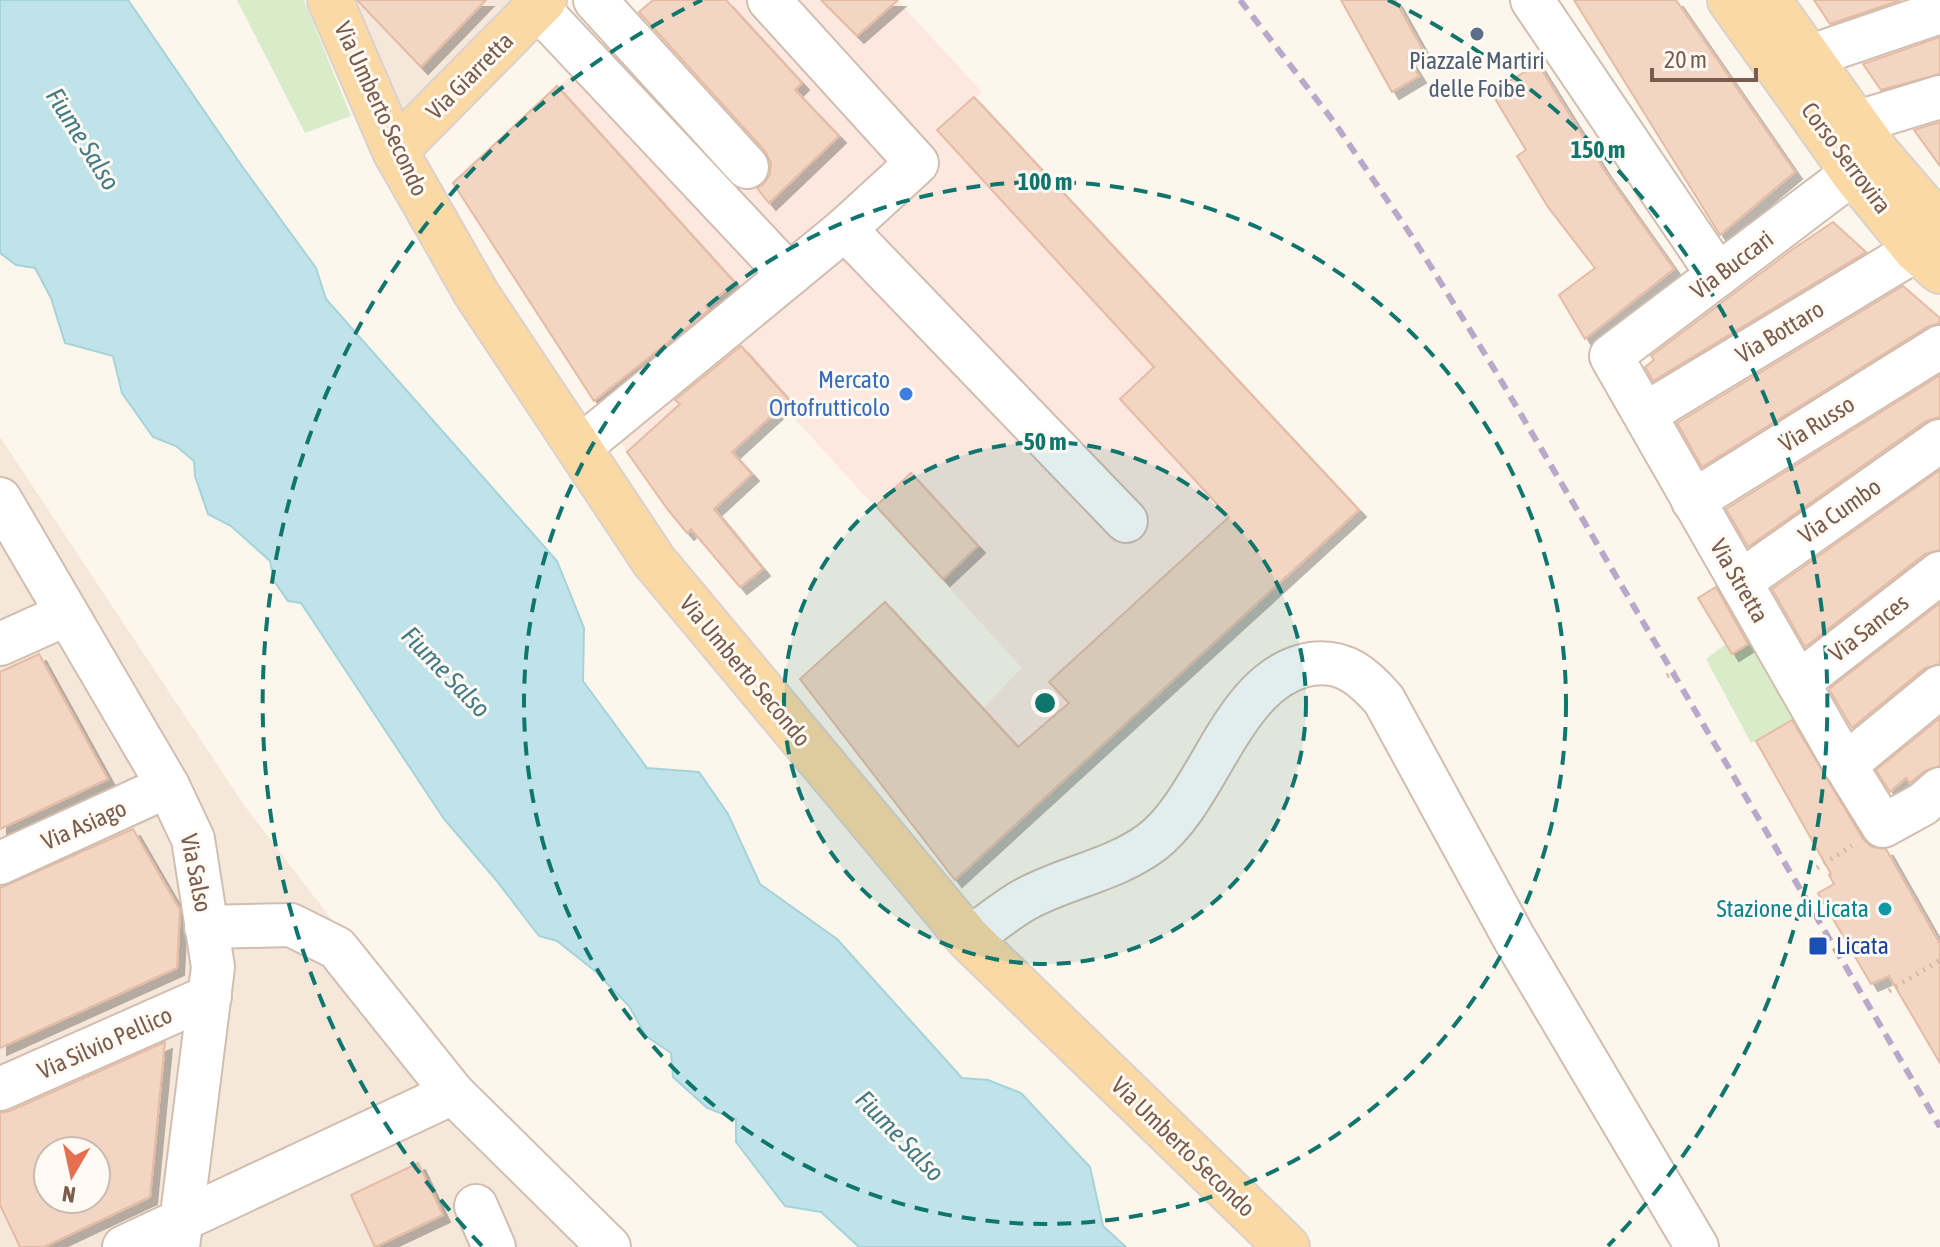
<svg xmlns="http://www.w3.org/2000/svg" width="1940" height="1247" font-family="'Asap Condensed',sans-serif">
	<defs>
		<filter id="shadow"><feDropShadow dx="7" dy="7" stdDeviation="0" flood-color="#0004"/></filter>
	</defs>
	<rect width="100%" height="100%" fill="#fdf6ec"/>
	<!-- residential -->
	<g fill="#f5e8da" fill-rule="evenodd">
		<path d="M314 0H568L425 147Z"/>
		<path d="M0 437 244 805 582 1247H0ZM48 1151H96V1199H48Z"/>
	</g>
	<!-- commercial -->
	<path fill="#fde8e0" d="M653 0H897L982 92 937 130 1154 366 1122 401 1229 517 1049 682 1069 703 1018 747 983 708 1022 668 783 406 789 400 733 336 670 395 680 404 627 452 453 183Z"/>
	<!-- green -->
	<g fill="#d8ecc9">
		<path d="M237 0H304L351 116 305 133Z"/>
		<path d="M1756 639 1806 712 1751 743 1706 659 1726 644 1732 654Z"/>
	</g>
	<!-- water -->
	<path fill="#bfe3e8" stroke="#a5d3da" stroke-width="2" d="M0 0H128L244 169 316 268 326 299 557 561 584 628 583 681 647 768 699 772 728 814 760 884 837 939 962 1078 988 1080 1021 1093 1090 1167 1103 1226 1126 1247H859L821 1212 785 1206 736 1142V1119L707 1108 673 1077 671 1053 646 1036 629 1006 595 971 557 941 539 936 496 880 444 819 301 603 288 601 274 581 270 561 231 526 208 514 195 476 194 461 176 446 153 437 122 393 113 356 65 343 51 298 35 268 16 265 0 253Z"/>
	<!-- building -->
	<g fill="#f3d5c3" stroke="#e6bba3" stroke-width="2" fill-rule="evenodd" filter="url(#shadow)">
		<path d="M357 0H486L421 67Z"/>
		<path d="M653 0H726L802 83 795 90 839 136 769 203 757 188 764 184 770 174 771 163 765 151 639 12Z"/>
		<path d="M821 0H898L857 36Z"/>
		<path d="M1341 0H1395L1423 50 1408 58 1419 76 1392 92Z"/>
		<path d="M1574 0H1676L1795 172 1720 235Z"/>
		<path d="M1814 0H1901L1830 24Z"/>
		<path d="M1940 37V74L1881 90 1863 64Z"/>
		<path d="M1538 64 1604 170 1674 269 1585 339 1559 295 1595 268 1548 207 1517 156 1526 150 1491 92Z"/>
		<path d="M557 86 735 283 706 306 709 310 594 401 453 183Z"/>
		<path d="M974 97 1359 510 955 880 800 679 885 602 1018 747 1069 703 1049 682 1229 517 1120 399 1154 367 937 130Z"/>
		<path d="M1940 122V166L1914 130Z"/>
		<path d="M1833 222 1866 252 1653 381 1645 367 1654 360 1651 356 1793 249Z"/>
		<path d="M1903 286 1940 318V323L1927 327 1702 467 1677 423Z"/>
		<path d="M741 346 789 400 732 452 752 474 714 509 763 569 740 587 691 529 687 533 668 510 627 452 680 404 675 400Z"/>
		<path d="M1940 375V417L1926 421 1748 547 1726 509Z"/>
		<path d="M1940 470V550L1925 554 1805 647 1772 589Z"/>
		<path d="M911 473 978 546 943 579 876 506Z"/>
		<path d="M1716 587 1748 644 1732 654 1698 598Z"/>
		<path d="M1940 603V664L1925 668 1852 728 1829 689Z"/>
		<path d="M39 654 108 779 0 829V672Z"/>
		<path d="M1940 718V766L1925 771 1910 783 1906 778 1890 792 1876 770Z"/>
		<path d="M1792 720 1863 839 1872 847 1886 849 1940 944V1063L1889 976 1871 984 1818 893 1834 884 1829 875 1831 874 1756 741Z"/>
		<path d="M133 829 180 910 177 968 0 1048V888Z"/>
		<path d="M165 1042 150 1197 44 1247H20L0 1205V1113L10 1111ZM48 1151H96V1199H48Z"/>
		<path d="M418 1163 443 1215 375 1247 351 1195Z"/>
	</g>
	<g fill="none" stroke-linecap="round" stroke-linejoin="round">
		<defs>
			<g id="minor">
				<path d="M595 0 747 167"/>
				<path d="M769 0 917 163 845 229"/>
				<path d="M1532 0 1718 275"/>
				<path d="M537 7 789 275"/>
				<path d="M1779 67 1940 12"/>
				<path d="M1825 132 1940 97"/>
				<path d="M1878 154 1611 356 1845 765 1883 826 1923 804 1940 789"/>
				<path d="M1645 414 1916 250"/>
				<path d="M579 448 845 229 1126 521"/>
				<path d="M0 499 168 786 193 839 213 967 178 1247"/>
				<path d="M1693 501 1940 347"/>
				<path d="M1740 582 1940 441"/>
				<path d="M0 644 67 614"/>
				<path d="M1798 683 1940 573"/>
				<path d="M1845 765 1940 687"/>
				<path d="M0 863 168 786"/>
				<path d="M969 939C987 926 1005 911 1024 900 1065 877 1113 871 1152 842 1210 798 1232 677 1311 664 1344 659 1364 677 1384 700L1514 938 1697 1247"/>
				<path d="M0 1089 210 996"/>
				<path d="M453 1093 609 1247"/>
				<path d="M476 1206 494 1247"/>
				<path d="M124 1247 453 1093 337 948 291 925 206 927"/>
			</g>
			<g id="major">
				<path d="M330 0 395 151 476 293 654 561 969 939 1287 1247"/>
				<path d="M1730 0 1854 174 1916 250 1940 271"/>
				<path d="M1768 0 1878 154 1940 226"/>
				<path d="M395 151 544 0"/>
			</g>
		</defs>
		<!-- minor casing -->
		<use href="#minor" stroke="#d1beb0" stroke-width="46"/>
		<!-- major casing -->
		<use href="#major" stroke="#dad1cd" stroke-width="48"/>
		<!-- path -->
		<g stroke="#d9b8a5" stroke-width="5" stroke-dasharray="2 6" stroke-linecap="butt">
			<path d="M1667 676 1680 669"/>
			<path d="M1817 868 1852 846"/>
			<path d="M1889 991 1940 960"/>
		</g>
		<!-- minor -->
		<use href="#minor" stroke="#fff" stroke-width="42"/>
		<!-- major -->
		<use href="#major" stroke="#fbd9a5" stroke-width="44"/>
		<!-- rail -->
		<path stroke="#b9a8c9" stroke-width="6" stroke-dasharray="12 8" stroke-linecap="butt" d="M1240 0 1334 122 1415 241 1496 372 1940 1127"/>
	</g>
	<!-- distance rings -->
	<circle cx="1045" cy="703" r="261" fill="#0f766e" fill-opacity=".12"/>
	<g fill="none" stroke="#0f766e" stroke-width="4" stroke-dasharray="14 10">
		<circle cx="1045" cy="703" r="261"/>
		<circle cx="1045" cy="703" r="521"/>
		<path d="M482 1246A782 782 0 0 1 702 0M1388 0A782 782 0 0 1 1608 1246"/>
	</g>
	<!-- markers -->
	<circle fill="#5c6f8a" stroke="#fffaf3" stroke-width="3" cx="1477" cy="34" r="8"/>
	<circle fill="#3f7fe0" stroke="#fffaf3" stroke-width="3" cx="906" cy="394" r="8"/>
	<circle fill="#0f9aa8" stroke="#fffaf3" stroke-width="3" cx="1885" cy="909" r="8"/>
	<rect fill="#1a4fb4" stroke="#fffaf3" stroke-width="3" x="1808" y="936" width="20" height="20" rx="4"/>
	<g text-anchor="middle" stroke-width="6" stroke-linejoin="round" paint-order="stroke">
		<!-- service labels -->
		<g font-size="24" fill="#4e5e75" stroke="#fffaf3">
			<text x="1477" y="69">Piazzale Martiri<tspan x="1477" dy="28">delle Foibe</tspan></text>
		</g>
		<!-- street labels -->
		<g font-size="24" fill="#7a5c4d" stroke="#fffaf3">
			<text transform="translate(470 76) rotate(-45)" y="8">Via Giarretta</text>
			<text transform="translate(381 109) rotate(65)" y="8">Via Umberto Secondo</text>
			<text transform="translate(1846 158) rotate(53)" y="8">Corso Serrovira</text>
			<text transform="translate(1732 265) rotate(-37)" y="8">Via Buccari</text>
			<text transform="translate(1780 332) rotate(-31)" y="8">Via Bottaro</text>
			<text transform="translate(1817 424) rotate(-32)" y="8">Via Russo</text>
			<text transform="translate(1840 511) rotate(-35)" y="8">Via Cumbo</text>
			<text transform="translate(1739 581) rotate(60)" y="8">Via Stretta</text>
			<text transform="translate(1869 628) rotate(-38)" y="8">Via Sances</text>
			<text transform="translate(745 671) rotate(50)" y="8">Via Umberto Secondo</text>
			<text transform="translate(84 825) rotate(-24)" y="8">Via Asiago</text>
			<text transform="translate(196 873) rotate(79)" y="8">Via Salso</text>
			<text transform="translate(105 1043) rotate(-24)" y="8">Via Silvio Pellico</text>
			<text transform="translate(1183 1147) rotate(44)" y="8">Via Umberto Secondo</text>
		</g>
		<!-- shop labels -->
		<g font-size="24" fill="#366cbe" stroke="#fffaf3" text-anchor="end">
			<text x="890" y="388">Mercato<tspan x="890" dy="28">Ortofrutticolo</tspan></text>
		</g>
		<!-- culture labels -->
		<g font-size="24" fill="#0d838f" stroke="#fffaf3" text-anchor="end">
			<text x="1869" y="917">Stazione di Licata</text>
		</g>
		<!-- transit labels -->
		<g font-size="24" fill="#164399" stroke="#fffaf3" text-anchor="start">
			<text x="1836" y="954">Licata</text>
		</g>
		<!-- water labels -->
		<g font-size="26" font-style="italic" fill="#437c86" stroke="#fffaf3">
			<text transform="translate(83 139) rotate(58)" y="9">Fiume Salso</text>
			<text transform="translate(446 672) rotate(46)" y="9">Fiume Salso</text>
			<text transform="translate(900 1136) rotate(46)" y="9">Fiume Salso</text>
		</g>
	</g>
	<circle cx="1045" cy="703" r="12" fill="#0f766e" stroke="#fffaf3" stroke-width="4"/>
	<g font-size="24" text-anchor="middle" font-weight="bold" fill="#0f766e" stroke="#fffaf3" stroke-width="6" stroke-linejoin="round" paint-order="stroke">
		<text x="1598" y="158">150 m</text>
		<text x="1045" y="190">100 m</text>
		<text x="1045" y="450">50 m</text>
	</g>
	<!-- north arrow -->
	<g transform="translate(72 1175) rotate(189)"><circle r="38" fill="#fffaf3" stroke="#cabbb1" stroke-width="2"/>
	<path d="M0-6L14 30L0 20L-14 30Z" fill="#e76f51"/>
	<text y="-12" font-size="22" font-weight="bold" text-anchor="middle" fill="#7a5c4d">N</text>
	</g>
	<!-- scale -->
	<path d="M1652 68v12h104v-12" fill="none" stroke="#7a5c4d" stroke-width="4"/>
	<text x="1664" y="68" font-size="24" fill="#7a5c4d" stroke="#fffaf3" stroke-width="6" paint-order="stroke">20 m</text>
</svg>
